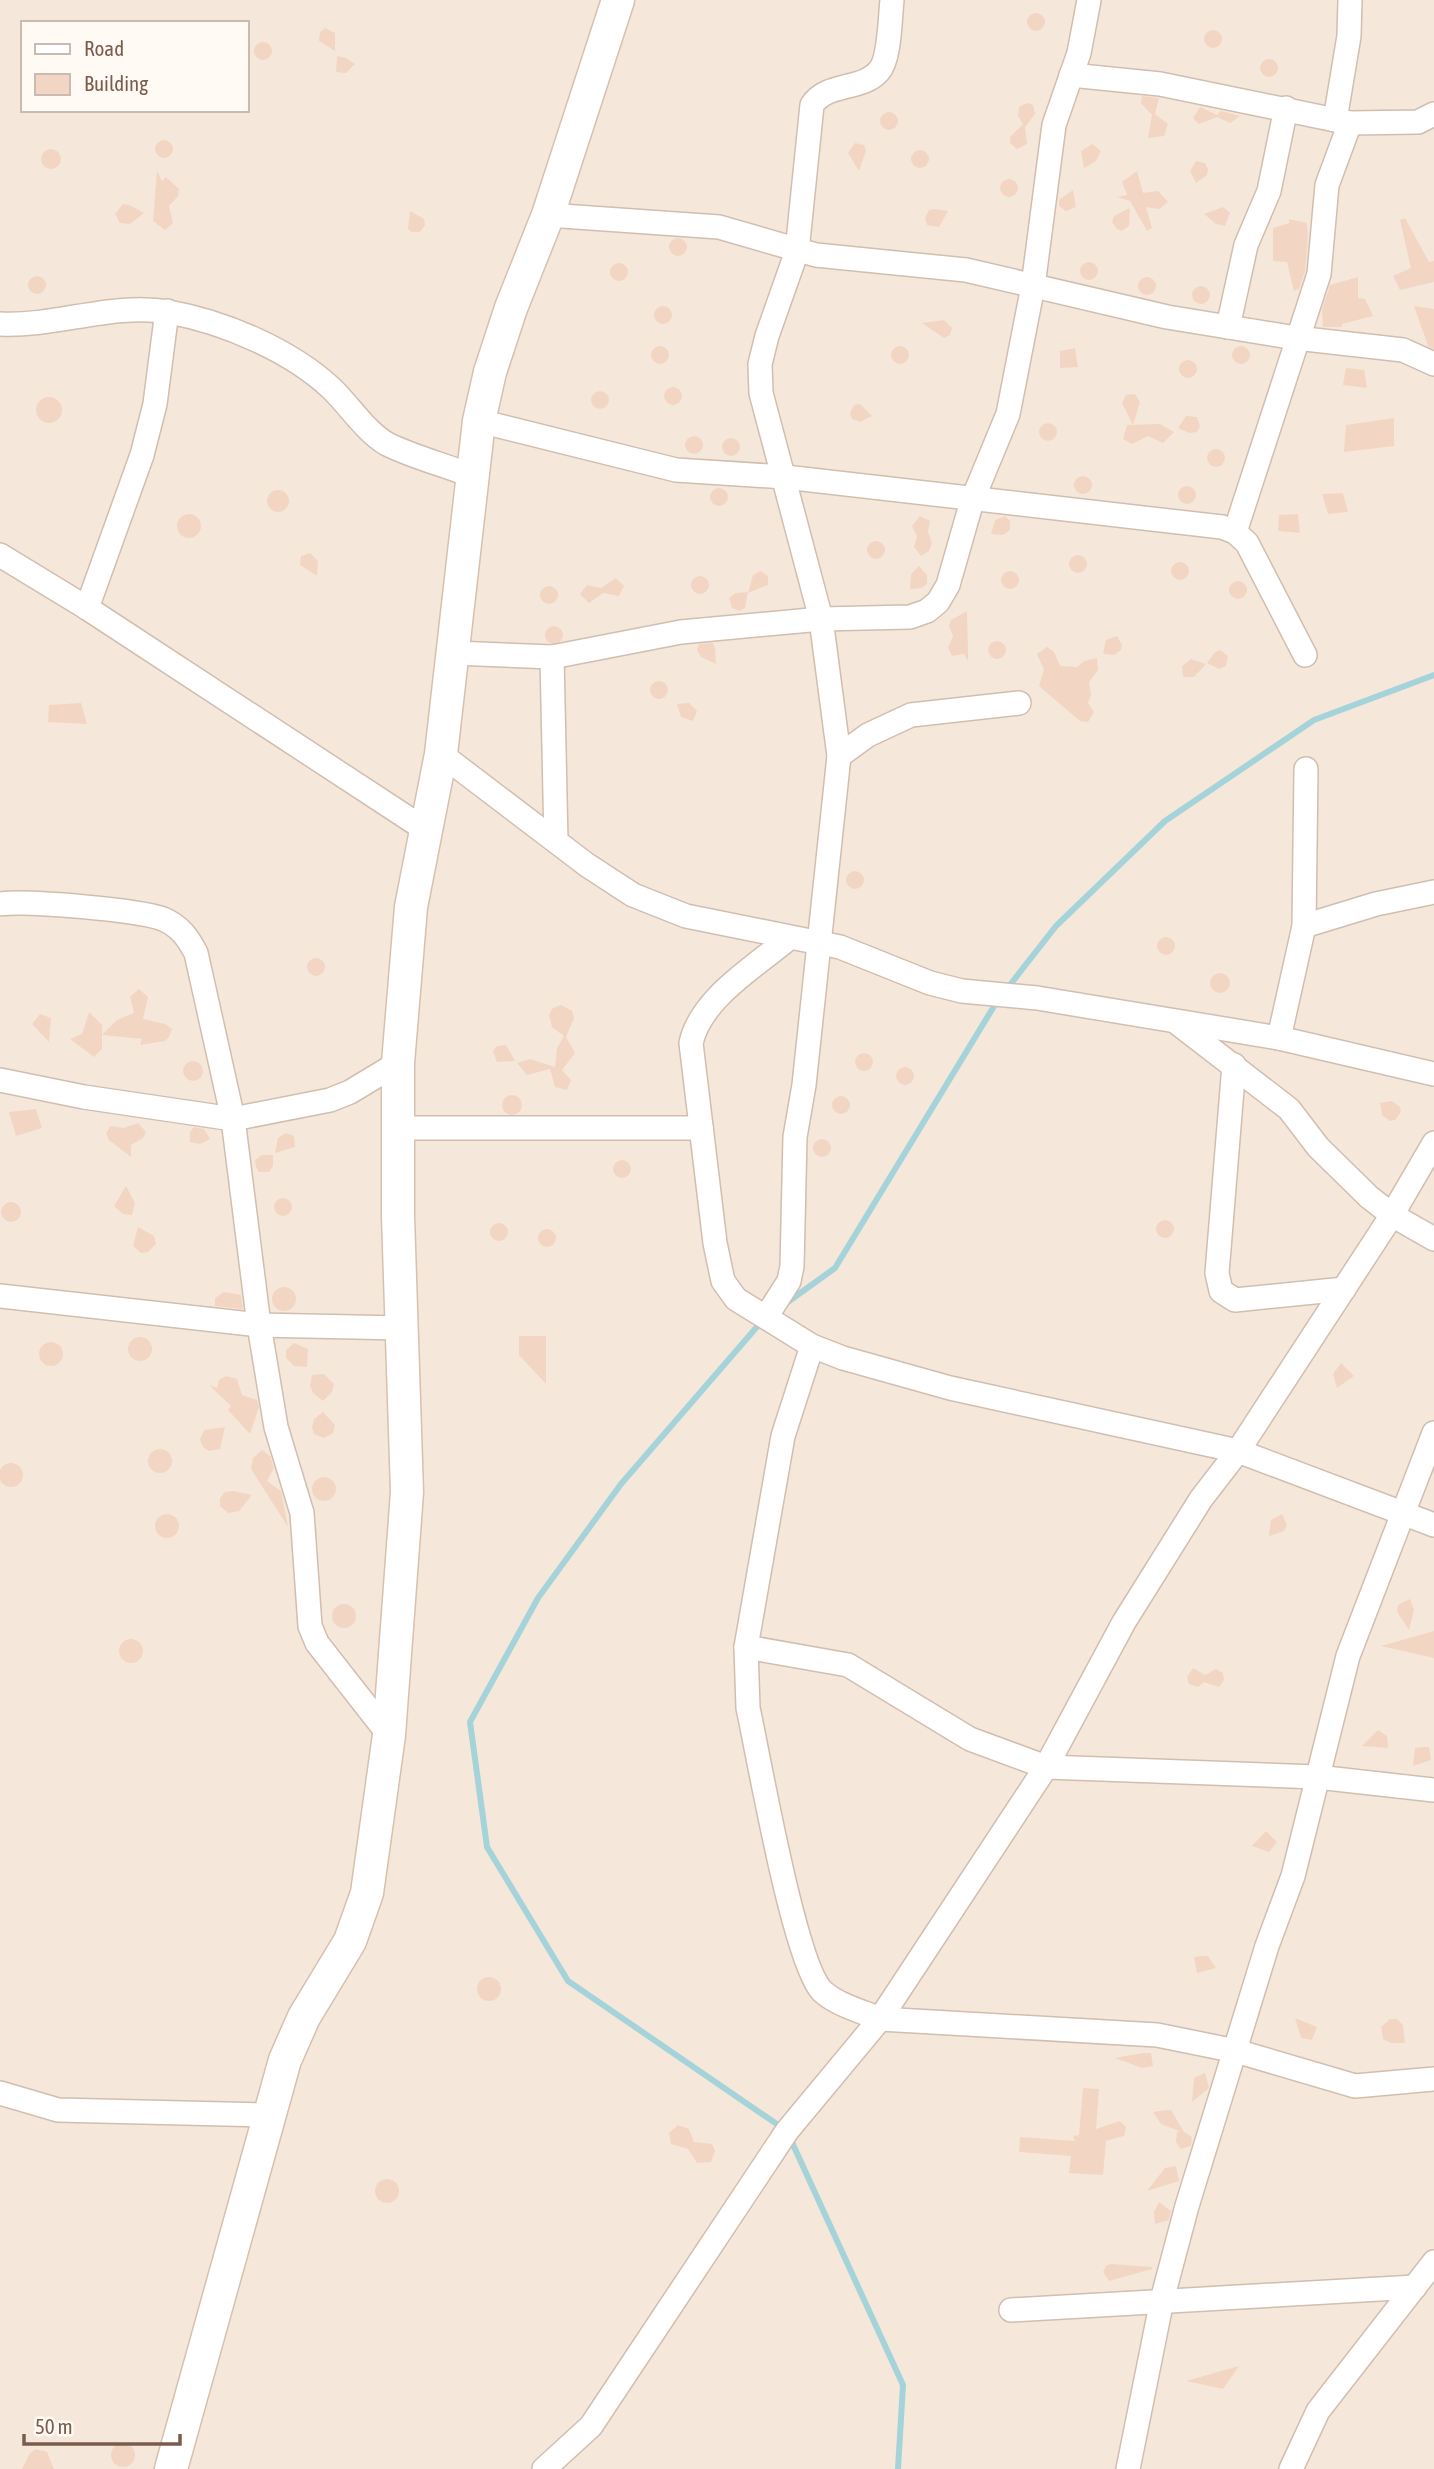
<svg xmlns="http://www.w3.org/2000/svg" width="1434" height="2469" font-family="'Asap Condensed',sans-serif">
	<rect width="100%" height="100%" fill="#fdf6ec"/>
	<!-- residential -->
	<path fill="#f5e8da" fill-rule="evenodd" d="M0 0H1434V2469H0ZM23 23H247V110H23Z"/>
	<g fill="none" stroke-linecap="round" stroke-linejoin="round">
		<!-- stream -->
		<g stroke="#a5d3da" stroke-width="6">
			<path d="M1006 990 1056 926 1165 821 1314 720 1434 675"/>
			<path d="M785 1304 835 1268 999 998"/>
			<path d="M762 1321 621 1484 538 1598 470 1722 487 1847 568 1981 784 2129"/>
			<path d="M790 2138 903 2385 898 2469"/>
		</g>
	</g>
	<!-- building -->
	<g fill="#f3d5c3">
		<circle cx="1036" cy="22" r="9"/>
		<path d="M325 28 335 33V51L319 41 320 32Z"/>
		<circle cx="1213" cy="39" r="9"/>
		<circle cx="263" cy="51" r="9"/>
		<path d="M337 56 346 58 355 64 346 73 336 72Z"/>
		<circle cx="1269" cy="68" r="9"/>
		<path d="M1142 96 1159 98 1155 114 1168 124 1164 136 1148 138 1152 115 1141 103Z"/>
		<path d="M1027 103 1033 105 1035 114 1025 127 1027 144 1017 149 1010 143V137L1023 124 1018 116 1019 107Z"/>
		<path d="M1200 107 1217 115 1221 111 1240 116 1230 123 1217 117 1199 124 1193 118Z"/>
		<circle cx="889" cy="121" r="9"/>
		<circle cx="164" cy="149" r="9"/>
		<path d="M855 143 864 145 866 151 859 171 848 153Z"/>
		<path d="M1092 144 1101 151 1096 161 1084 168 1081 151Z"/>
		<circle cx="51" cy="159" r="10"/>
		<circle cx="920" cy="159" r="9"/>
		<path d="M1196 161 1205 163 1208 169 1207 175 1196 183 1190 171Z"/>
		<path d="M157 171 162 181 166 177 179 189 178 196 169 206 173 223 165 230 153 221Z"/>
		<path d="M1137 171 1143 193 1158 191 1168 202 1159 209 1146 207 1152 228 1147 231 1130 201 1117 197 1127 195 1122 182Z"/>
		<circle cx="1009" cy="188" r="9"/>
		<path d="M1073 190 1076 207 1066 211 1059 206V200Z"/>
		<path d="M123 204 129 205 144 213 130 224 120 223 115 214Z"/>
		<path d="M1223 207 1230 213 1225 226 1216 224 1204 214Z"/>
		<path d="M1130 208 1129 226 1122 231 1117 229 1112 222 1114 216Z"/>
		<path d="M935 209 948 211 939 227 927 225 925 218 929 210Z"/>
		<path d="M410 211 424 219 425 225 420 232H412L408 229Z"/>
		<path d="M1405 218 1429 262 1434 261V282L1400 290 1393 276 1411 268 1400 220Z"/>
		<path d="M1289 219 1307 223 1308 237 1305 271 1299 289 1294 291 1287 262 1273 261V228L1289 223Z"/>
		<circle cx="678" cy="247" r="9"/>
		<circle cx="1089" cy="271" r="9"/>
		<circle cx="619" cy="272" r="9"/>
		<circle cx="37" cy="285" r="9"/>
		<circle cx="1147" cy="286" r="9"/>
		<path d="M1358 277V298L1365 299 1373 316 1342 324V327H1323L1322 310 1330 285Z"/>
		<circle cx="1201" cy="295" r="9"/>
		<circle cx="663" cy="315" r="9"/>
		<path d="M1414 306 1434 309V349L1428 346Z"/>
		<path d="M944 320 952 328 950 335 944 338 922 323Z"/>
		<circle cx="660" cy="355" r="9"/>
		<circle cx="900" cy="355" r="9"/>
		<circle cx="1241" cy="355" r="9"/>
		<path d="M1075 348 1078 367 1060 368V351Z"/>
		<circle cx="1188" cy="369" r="9"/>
		<path d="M1346 368 1364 370 1367 388 1343 385Z"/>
		<circle cx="673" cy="396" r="9"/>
		<circle cx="600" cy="400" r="9"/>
		<path d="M1135 394 1140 402 1133 425 1122 403 1126 395Z"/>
		<circle cx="49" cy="410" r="13"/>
		<path d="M860 404 872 416 860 422 852 419 850 413 854 405Z"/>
		<path d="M1186 416 1197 417 1200 426 1197 432 1189 433 1178 428Z"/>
		<path d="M1394 418V446L1344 452 1346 425Z"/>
		<circle cx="1048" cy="432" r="9"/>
		<path d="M1160 424 1174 432 1163 443 1148 436 1132 444 1123 439 1127 425Z"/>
		<circle cx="694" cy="445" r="9"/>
		<circle cx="731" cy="447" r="9"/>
		<circle cx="1216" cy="458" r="9"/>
		<circle cx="1083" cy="485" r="9"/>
		<circle cx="1187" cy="495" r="9"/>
		<circle cx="719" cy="497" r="9"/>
		<circle cx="278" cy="501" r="11"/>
		<path d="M1343 493 1348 512 1328 514 1322 494Z"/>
		<path d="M1298 514 1300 533 1278 531 1279 515Z"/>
		<circle cx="189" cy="526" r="12"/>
		<path d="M920 516 930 521 928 532 932 543 929 551 921 556 914 547 917 536 912 526Z"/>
		<path d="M1005 516 1010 521V530L1003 535 991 534 995 520Z"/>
		<circle cx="876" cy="550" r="9"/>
		<path d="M310 553 318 561 317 576 300 565 301 556Z"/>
		<circle cx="1078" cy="564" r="9"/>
		<circle cx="1180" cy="571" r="9"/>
		<path d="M919 566 927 575V584L922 588 910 589 911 574Z"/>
		<circle cx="1010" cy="580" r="9"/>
		<path d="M761 571 768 576V585L748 593 753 575Z"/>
		<circle cx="700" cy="585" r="9"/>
		<path d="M616 578 624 586 619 596 603 593 589 603 580 594 587 585 601 588Z"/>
		<circle cx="1238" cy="590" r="9"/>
		<circle cx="549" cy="595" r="9"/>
		<path d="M748 592 745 608 740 611 732 608 729 598 736 593Z"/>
		<path d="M967 611 968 650V661L964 654 952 656 948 648 953 636 949 626 951 620Z"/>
		<circle cx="554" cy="635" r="9"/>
		<path d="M1117 636 1122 645 1121 650 1114 655 1103 654 1106 640Z"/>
		<circle cx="997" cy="650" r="9"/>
		<path d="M713 643 715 648 716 664 701 657 697 650 699 644Z"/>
		<path d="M1047 647 1054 652 1060 666 1077 667 1084 661 1097 658 1098 670 1089 682 1091 695 1088 703 1094 712 1088 722 1080 721 1039 686 1044 670 1037 654Z"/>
		<path d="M1220 650 1228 656 1226 666 1219 669 1207 663 1215 652Z"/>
		<path d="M1191 659 1206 664 1194 677H1183L1182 666Z"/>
		<circle cx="659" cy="690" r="9"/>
		<path d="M81 703 87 724 48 722 49 705Z"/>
		<path d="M689 703 697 711 693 721 681 717 677 704Z"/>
		<circle cx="855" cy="880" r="9"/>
		<circle cx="1166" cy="946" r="9"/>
		<circle cx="316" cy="967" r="9"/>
		<circle cx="1220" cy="983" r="10"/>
		<path d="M139 989 148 997 143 1019 165 1024 172 1029 169 1037 165 1041 140 1045 142 1039 102 1035 117 1020 134 1013 130 997Z"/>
		<path d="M561 1005 572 1011 574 1018 566 1037 575 1053 562 1070 571 1080 567 1090 555 1087 550 1069 527 1075 517 1063 530 1059 555 1067 557 1048 564 1036 552 1027 549 1015 553 1008Z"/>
		<path d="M89 1012 102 1025V1049L94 1057 70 1039 82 1034Z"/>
		<path d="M40 1014 51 1018 49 1042 32 1024Z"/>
		<path d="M506 1045 515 1061 497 1062 493 1051 497 1046Z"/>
		<circle cx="864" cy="1062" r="9"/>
		<circle cx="193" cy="1071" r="10"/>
		<circle cx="905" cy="1076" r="9"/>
		<circle cx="512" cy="1105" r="10"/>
		<circle cx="841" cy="1105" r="9"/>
		<path d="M1392 1101 1400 1107 1401 1112 1395 1120 1390 1121 1382 1115 1380 1103Z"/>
		<path d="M36 1109 42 1128 16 1136 9 1112Z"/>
		<path d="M138 1123 146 1132 143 1138 131 1145V1157L109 1140 106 1133 111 1126 124 1128Z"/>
		<path d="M194 1127 204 1129 210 1139 200 1144 190 1142V1132Z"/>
		<path d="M286 1133 294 1136 295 1147 275 1153 278 1138Z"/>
		<circle cx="822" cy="1148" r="9"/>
		<path d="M262 1155H273V1166L269 1172H259L256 1167 255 1160Z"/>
		<circle cx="622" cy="1169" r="9"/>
		<path d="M126 1186 135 1203 132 1215 123 1214 114 1206Z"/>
		<circle cx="283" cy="1207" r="9"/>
		<circle cx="11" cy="1212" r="10"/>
		<circle cx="1165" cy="1229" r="9"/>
		<circle cx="499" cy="1232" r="9"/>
		<path d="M138 1227 154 1236 156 1244 148 1252 141 1253 133 1246Z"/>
		<circle cx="547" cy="1238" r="9"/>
		<circle cx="284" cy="1299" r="12"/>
		<path d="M224 1292 241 1295 243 1309 215 1306V1298Z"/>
		<path d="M519 1336H546V1384L519 1355Z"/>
		<circle cx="140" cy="1349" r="12"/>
		<circle cx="51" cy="1354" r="12"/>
		<path d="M294 1343 308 1349 307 1367 294 1366 286 1358V1350Z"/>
		<path d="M1341 1363 1354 1376 1337 1388 1333 1374Z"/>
		<path d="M324 1374 334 1384 332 1392 323 1401 313 1393 310 1386 312 1375Z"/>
		<path d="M226 1376 237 1379 242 1395 257 1400 259 1407 250 1434 228 1410 231 1406 209 1385 217 1388 219 1380Z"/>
		<path d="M323 1412 335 1425 333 1433 324 1438 314 1434 312 1427 314 1419Z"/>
		<path d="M225 1427 220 1449 209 1451 203 1447 200 1440 204 1430Z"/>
		<circle cx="160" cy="1461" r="12"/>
		<path d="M262 1450 270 1456 274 1468 267 1481 281 1491 288 1527 251 1469 253 1458Z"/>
		<circle cx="11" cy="1475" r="12"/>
		<circle cx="324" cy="1489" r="12"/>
		<path d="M233 1491 252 1495 239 1511 228 1513 220 1506V1498L225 1492Z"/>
		<path d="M1282 1514 1287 1525 1284 1531 1269 1536 1271 1520Z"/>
		<circle cx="167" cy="1526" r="12"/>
		<path d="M1410 1599 1414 1610 1409 1630 1397 1612 1398 1605Z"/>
		<circle cx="344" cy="1616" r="12"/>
		<path d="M1434 1631V1658L1381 1646Z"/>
		<circle cx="131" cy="1651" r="12"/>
		<path d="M1193 1668 1205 1675 1216 1669 1223 1673 1224 1680 1219 1687 1204 1682 1198 1687 1189 1684 1187 1677Z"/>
		<path d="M1378 1730 1387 1736 1388 1748 1362 1746Z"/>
		<path d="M1422 1747H1429L1431 1760 1413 1766 1415 1748Z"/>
		<path d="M1266 1831 1277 1842 1269 1852 1252 1846Z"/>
		<path d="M1203 1956H1208L1216 1968 1197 1973 1194 1957Z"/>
		<circle cx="489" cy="1989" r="12"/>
		<path d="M1295 2018 1317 2027 1312 2040 1301 2038Z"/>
		<path d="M1390 2019H1397L1403 2025 1405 2043H1391L1383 2039 1381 2027Z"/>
		<path d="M1143 2053H1151L1153 2066 1142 2068 1115 2058Z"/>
		<path d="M1205 2073 1209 2088 1192 2102 1194 2078Z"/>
		<path d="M1083 2088 1099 2089 1096 2129 1120 2121 1126 2127 1124 2136 1106 2141 1103 2175 1069 2173 1071 2156 1019 2152 1020 2137 1075 2141 1073 2136 1079 2135Z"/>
		<path d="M1166 2110H1171L1184 2132 1192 2137 1191 2146 1181 2149 1176 2142 1177 2131 1182 2132 1161 2124 1153 2112Z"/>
		<path d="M678 2125 689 2129 694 2142 712 2144 715 2151 711 2162 697 2163 688 2149 671 2144 669 2133Z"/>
		<path d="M1176 2166 1179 2181 1147 2191 1165 2168Z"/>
		<circle cx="387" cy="2191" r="12"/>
		<path d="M1159 2202 1171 2211 1169 2220 1155 2224 1154 2212Z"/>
		<path d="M1112 2264 1152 2267V2269L1109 2281 1103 2272 1107 2265Z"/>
		<path d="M1239 2366 1223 2389 1186 2381Z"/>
		<circle cx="123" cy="2455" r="12"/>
		<path d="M36 2449 47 2452 54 2469H22L30 2453Z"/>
	</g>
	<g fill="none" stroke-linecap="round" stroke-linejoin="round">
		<defs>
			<g id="minor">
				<path d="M1071 75 1160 84 1350 123 1418 122 1434 114"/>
				<path d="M1335 120 1349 36 1350 0"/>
				<path d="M548 215 719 227 816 255 966 270 1167 317 1296 338 1403 350 1434 364"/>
				<path d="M0 324C56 327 113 302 169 312 224 322 290 350 331 388 349 405 365 431 387 444 413 457 445 465 472 476"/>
				<path d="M1228 327 1246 245 1269 191 1286 108"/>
				<path d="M479 421 676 470 785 477 1222 527 1235 532 1247 543 1305 655"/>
				<path d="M1235 532 1319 274 1327 185 1350 123"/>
				<path d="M0 555 87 608 426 830"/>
				<path d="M87 608 142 455 155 404 167 311"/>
				<path d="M455 653 552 657 681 632 821 619 910 617 927 611 938 602 948 585 972 501 1008 414 1033 286 1054 125 1079 53 1089 0"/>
				<path d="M552 657 556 841"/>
				<path d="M441 754 587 865 633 895 686 916 840 947 930 983 962 991 1037 998 1279 1038 1434 1074"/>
				<path d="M839 756 868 735 911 715 1019 703"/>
				<path d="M0 904C26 900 139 910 163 919 180 926 188 938 196 953L233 1119 259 1325 276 1427 302 1513 310 1626 317 1643 389 1735"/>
				<path d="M1304 926 1376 904 1434 892"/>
				<path d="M789 938C755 967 701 998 691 1043L715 1243 723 1281 736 1299 812 1346 843 1358 950 1388 1238 1451 1434 1525"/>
				<path d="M1176 1022 1289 1109 1318 1147 1369 1197 1392 1215 1434 1239"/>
				<path d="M1279 1038 1304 926 1306 769"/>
				<path d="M1234 1065 1217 1273 1221 1291 1235 1300 1344 1289"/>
				<path d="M0 1080 84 1097 233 1119 330 1100 350 1092 398 1063"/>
				<path d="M396 1128H701"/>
				<path d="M0 1296 259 1325 402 1328"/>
				<path d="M766 1317 789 1281 792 1266 795 1137 804 1085 839 756 821 619 761 393 760 364 767 336 797 251 812 105C827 82 862 91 879 71 890 59 890 17 892 0"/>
				<path d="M812 1346 783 1436 746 1647 748 1708C759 1758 794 1962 822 1991 837 2005 861 2011 880 2019L1157 2035 1236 2051 1355 2086 1434 2079"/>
				<path d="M746 1647 848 1665 970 1739 1046 1767 1317 1777 1434 1790"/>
				<path d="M0 2093 58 2110 269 2115"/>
				<path d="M1011 2310 1415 2287"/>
				<path d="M544 2469 591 2426 787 2131 880 2019 1046 1767 1124 1622 1201 1499 1238 1451 1392 1215 1434 1143"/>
				<path d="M1128 2469 1162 2300 1187 2206 1267 1946 1293 1876 1348 1656 1434 1433"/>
				<path d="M1291 2469 1318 2411 1434 2262"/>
			</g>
			<path id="secondary" d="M171 2469 285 2060 304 2017 350 1941 367 1893 389 1735 407 1492 398 1216V1063L411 907 441 754 479 421 490 372 511 308 548 215 618 0"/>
		</defs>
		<!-- minor casing -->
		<use href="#minor" stroke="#d1beb0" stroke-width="26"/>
		<!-- secondary casing -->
		<use href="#secondary" stroke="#d6c0b0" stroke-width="35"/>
		<!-- minor -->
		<use href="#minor" stroke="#fff" stroke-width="23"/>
		<!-- secondary -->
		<use href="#secondary" stroke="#fff" stroke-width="32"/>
	</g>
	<!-- legend -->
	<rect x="21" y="21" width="228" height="91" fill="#fffaf3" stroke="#cabbb1" stroke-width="2"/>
	<rect x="35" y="44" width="35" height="10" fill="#ffffff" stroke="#cabbb1" stroke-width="2"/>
	<text x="84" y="56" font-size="21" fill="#7a5c4d">Road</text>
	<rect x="35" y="74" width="35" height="21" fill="#f3d5c3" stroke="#cabbb1" stroke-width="2"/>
	<text x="84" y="91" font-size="21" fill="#7a5c4d">Building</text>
	<!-- scale -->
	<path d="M24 2434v10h156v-10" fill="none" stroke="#7a5c4d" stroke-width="3.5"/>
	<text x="35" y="2434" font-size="21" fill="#7a5c4d" stroke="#fffaf3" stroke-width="5" paint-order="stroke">50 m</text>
</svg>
